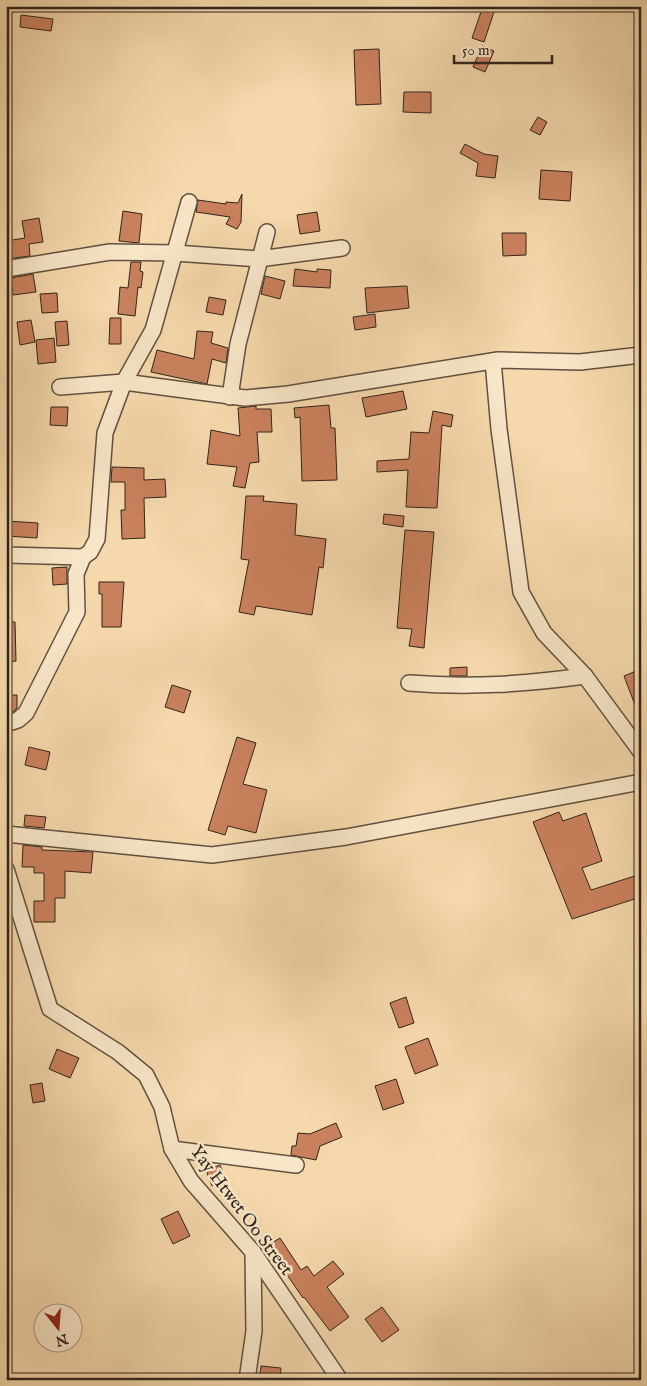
<svg xmlns="http://www.w3.org/2000/svg" width="647" height="1386" font-family="'IM FELL English',serif">
	<rect width="100%" height="100%" fill="#f5d8ab"/>
	<filter id="stains"><feTurbulence type="fractalNoise" baseFrequency=".004" numOctaves="4"/><feColorMatrix values="0 0 0 0 .2 0 0 0 0 .09 0 0 0 0 .02 0 0 0 .5 -.17"/></filter>
	<radialGradient id="worn" r=".72"><stop offset=".6" stop-color="#630" stop-opacity="0"/><stop offset="1" stop-color="#630" stop-opacity=".3"/></radialGradient>
	<!-- building -->
	<g fill="#ca815d" stroke="#2f241e">
		<path d="M483 6H496L484 42 472 38Z"/>
		<path d="M21 15 53 19 51 31 20 27Z"/>
		<path d="M482 46 494 51 485 72 473 67Z"/>
		<path d="M379 49 381 104 356 105 354 50Z"/>
		<path d="M404 92H431V113L403 112Z"/>
		<path d="M538 117 547 122 540 135 530 130Z"/>
		<path d="M465 144 484 154 498 156 495 178 476 176 478 163 460 153Z"/>
		<path d="M541 170 572 172 570 201 539 199Z"/>
		<path d="M242 194 241 222 237 229 226 224 230 217 196 212 198 200 226 204V202L238 203Z"/>
		<path d="M123 211 142 214 139 243 119 241Z"/>
		<path d="M317 212 320 231 300 234 297 215Z"/>
		<path d="M39 218 43 242 29 244 30 256 6 259V241L25 238 22 221Z"/>
		<path d="M502 233H526V255L503 256Z"/>
		<path d="M131 262H141L140 271 143 272 141 288 138 287 135 316 118 314 120 287 128 288Z"/>
		<path d="M295 269 317 272V269L331 270 330 288 293 286Z"/>
		<path d="M33 274 36 292 13 295 11 278Z"/>
		<path d="M265 276 285 281 280 299 261 294Z"/>
		<path d="M407 286 409 308 367 313 365 288Z"/>
		<path d="M57 293 58 312 42 313 40 294Z"/>
		<path d="M209 297 226 300 223 315 206 312Z"/>
		<path d="M375 314 376 327 355 330 353 317Z"/>
		<path d="M110 318H121V344H109Z"/>
		<path d="M31 320 35 342 20 345 17 322Z"/>
		<path d="M67 321 69 345 57 346 55 322Z"/>
		<path d="M197 331 213 332 211 343 228 348 226 363 212 359 207 384 151 372 157 350 194 359Z"/>
		<path d="M54 338 56 362 38 364 36 340Z"/>
		<path d="M403 391 407 409 366 417 362 398Z"/>
		<path d="M329 405 331 428H335L337 480 302 481 300 417 295 418 294 408Z"/>
		<path d="M256 406V409H271L272 432H257L259 462 250 463 245 488 233 486 237 467 207 464 211 430 240 436 238 408Z"/>
		<path d="M51 407H68L67 426 50 425Z"/>
		<path d="M433 411 453 415 451 427 442 425 437 508 406 507 408 470 377 472V461L409 459 411 432 429 433Z"/>
		<path d="M112 467 144 468V480L165 479 166 497 144 498 145 538 122 539 121 510H125V482H111Z"/>
		<path d="M246 496H264L263 501 297 504 295 535 326 539 323 568 319 567 312 615 256 606 254 615 239 612 249 560 241 559Z"/>
		<path d="M384 514 404 516 403 527 383 524Z"/>
		<path d="M6 521 38 523 37 538 6 536Z"/>
		<path d="M405 530 434 532 424 648 409 646 412 629 397 628Z"/>
		<path d="M67 567V584L53 585 52 568Z"/>
		<path d="M99 582H124L121 627H102V594H99Z"/>
		<path d="M6 622H15L16 661 6 662Z"/>
		<path d="M467 667V676H450V668Z"/>
		<path d="M641 669V718H640L624 676Z"/>
		<path d="M172 685 191 691 184 713 165 707Z"/>
		<path d="M6 695H17V708L13 712 6 713Z"/>
		<path d="M237 737 256 743 243 784 267 790 256 833 228 826 225 835 208 830Z"/>
		<path d="M29 747 50 752 46 770 25 765Z"/>
		<path d="M559 812 563 821 586 813 602 861 582 868 591 890 641 874V897L572 919 533 822Z"/>
		<path d="M25 815 46 817 44 828 24 826Z"/>
		<path d="M23 845 42 847V850L93 852 91 873 65 871V898H55V922H34V901H44V873H34V867H22Z"/>
		<path d="M406 997 414 1023 399 1028 390 1003Z"/>
		<path d="M428 1038 438 1065 415 1074 405 1047Z"/>
		<path d="M57 1049 79 1058 70 1078 49 1069Z"/>
		<path d="M396 1079 404 1103 383 1110 375 1086Z"/>
		<path d="M42 1083 45 1101 33 1103 30 1085Z"/>
		<path d="M336 1123 342 1137 320 1146 316 1160 291 1155 292 1146H296L298 1133 310 1134Z"/>
		<path d="M220 1165 226 1180 212 1186 206 1170Z"/>
		<path d="M178 1211 190 1236 173 1244 161 1219Z"/>
		<path d="M280 1238 301 1270 307 1266 314 1276 333 1261 344 1274 327 1287 349 1317 330 1331 304 1297 303 1298 267 1246Z"/>
		<path d="M382 1307 399 1330 382 1342 365 1319Z"/>
		<path d="M261 1366 281 1368 280 1380H259Z"/>
	</g>
	<g fill="none" stroke-linecap="round" stroke-linejoin="round">
		<defs>
			<g id="minor">
				<path d="M6 269 110 252 175 253 259 259 342 248"/>
				<path d="M493 361 499 429 521 592 544 633 585 676 641 752"/>
				<path d="M60 387 124 382 245 398 288 394 498 360 580 362 641 355"/>
				<path d="M230 397 238 344 267 232"/>
				<path d="M6 555 83 557"/>
				<path d="M409 683C471 688 524 684 585 676"/>
				<path d="M6 724 18 720 26 713 77 612 76 574 83 557 90 552 97 539 105 433 124 382 153 330 189 202"/>
				<path d="M6 834 212 855 346 837 641 782"/>
				<path d="M6 869 50 1009 118 1052 146 1075 162 1107 172 1149 191 1181 253 1252 340 1380"/>
				<path d="M172 1149 296 1165"/>
				<path d="M247 1380 254 1331 253 1252"/>
			</g>
		</defs>
		<!-- minor casing -->
		<use href="#minor" stroke="#605141" stroke-width="18"/>
		<!-- minor -->
		<use href="#minor" stroke="#f8e6c8" stroke-width="15"/>
	</g>
	<g text-anchor="middle" stroke-width="5" stroke-linejoin="round" paint-order="stroke">
		<!-- street labels -->
		<g font-size="18" fill="#2f241e" stroke="#f8e6c8">
			<text transform="translate(242 1210) rotate(53)" y="6">Yay Htwet Oo Street</text>
		</g>
	</g>
	<!-- margin -->
	<rect width="647" height="1386" fill="none" stroke="#f5d8ab" stroke-width="25"/>
	<rect x="8" y="8" width="632" height="1371" fill="none" stroke="#2f241e" stroke-width="2.5"/>
	<rect x="12" y="12" width="622" height="1361" fill="none" stroke="#2f241e"/>
	<!-- north arrow -->
	<g transform="translate(58 1328) rotate(163)"><circle r="24" fill="#f8e6c8" stroke="#a89884"/>
	<path d="M0-4L9 19L0 12L-9 19Z" fill="#8f2418"/>
	<text y="-8" font-size="14" font-weight="bold" text-anchor="middle" fill="#2f241e">N</text>
	</g>
	<!-- scale -->
	<path d="M454 55v8h98v-8" fill="none" stroke="#2f241e" stroke-width="2.5"/>
	<text x="462" y="55" font-size="15" fill="#2f241e" stroke="#f8e6c8" stroke-width="4" paint-order="stroke">50 m</text>
	<rect width="100%" height="100%" filter="url(#stains)"/>
	<rect width="100%" height="100%" fill="url(#worn)"/>
</svg>
